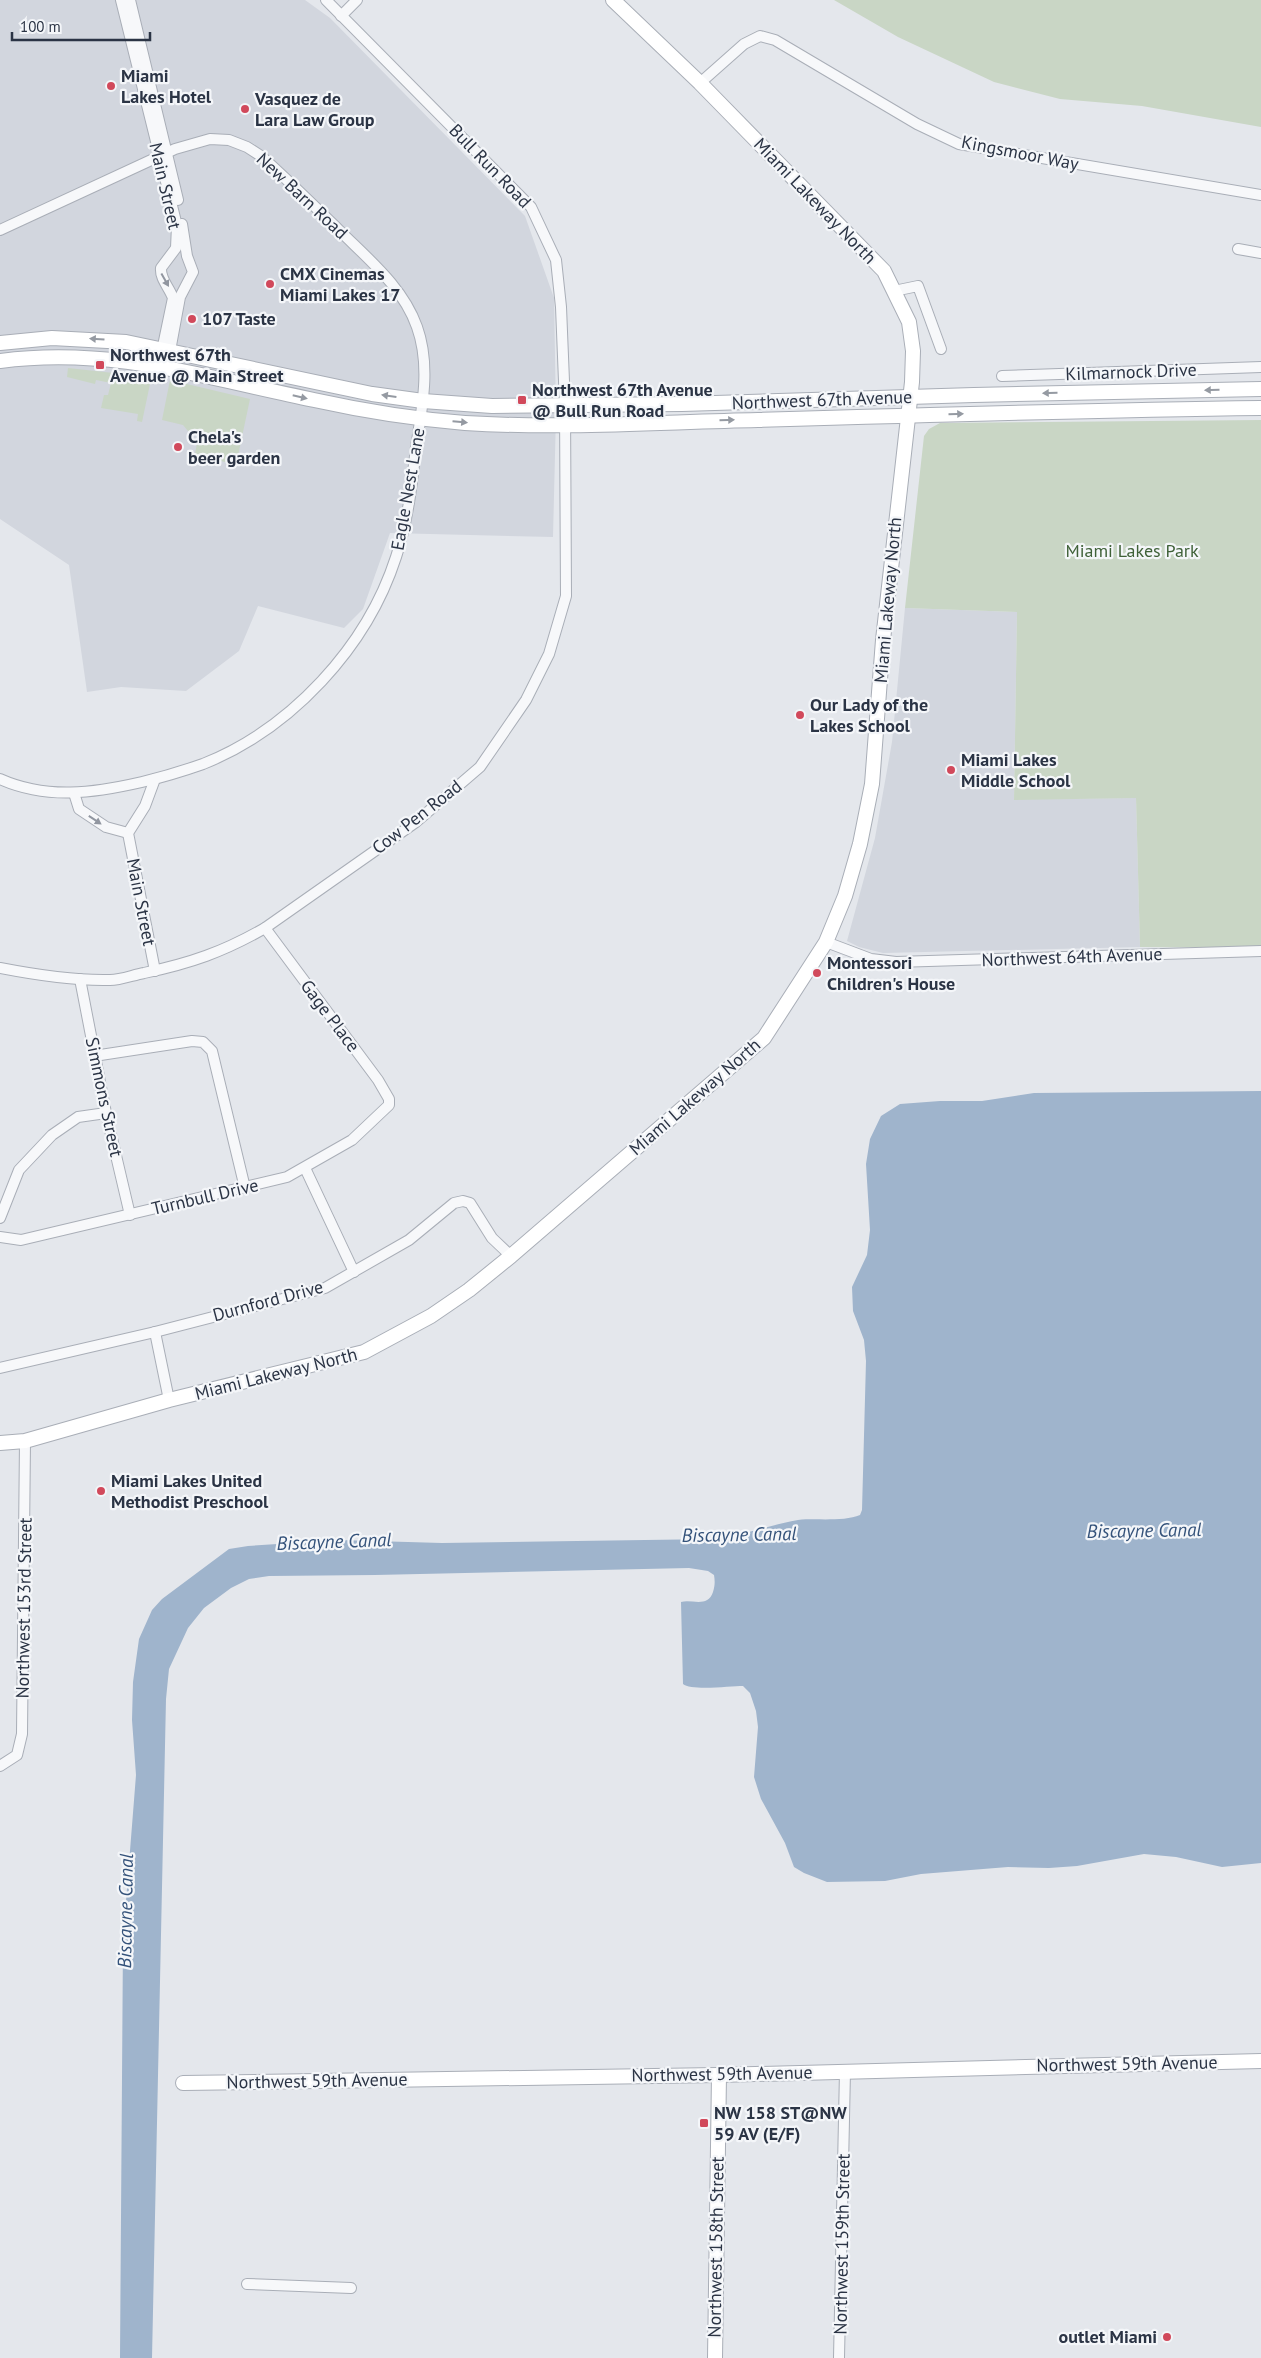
<svg xmlns="http://www.w3.org/2000/svg" width="1261" height="2358" font-family="'PT Sans',sans-serif">
	<rect width="100%" height="100%" fill="#e4e7ec"/>
	<!-- built -->
	<g fill="#d2d6de">
		<path d="M0 0H305L330 18 525 216 554 298 556 414 553 537 390 533 363 609 344 628 258 606 239 651 186 691 121 687 87 692 69 565 0 519Z"/>
		<path d="M905 608 1017 612 1014 799 1136 798 1140 947 883 953 859 947 847 941 875 838 892 742Z"/>
	</g>
	<!-- green -->
	<g fill="#c9d6c5">
		<path d="M834 0H1261V127L1142 106 1060 99 994 82 898 37Z"/>
		<path d="M68 368 150 377V384L142 422 137 421 138 414 101 408 104 395H108L111 383 96 380 95 384 67 377Z"/>
		<path d="M170 380 250 399 236 465 195 454 199 433 188 431 183 425 162 420Z"/>
		<path d="M1261 420V948L1140 947 1136 798 1014 800 1017 612 905 608 924 436 929 429 940 423Z"/>
	</g>
	<!-- water -->
	<path fill="#9fb4cc" d="M1261 1091V1863L1222 1867 1176 1857 1144 1854 1077 1866 1049 1868 1008 1867 921 1874 885 1881 827 1882 804 1873 794 1867 785 1843 761 1799 754 1777 758 1727 756 1711 750 1693 743 1686C731 1686 691 1691 683 1684L681 1602C692 1599 708 1608 713 1592 715 1586 715 1581 714 1575L708 1571 689 1568 375 1575 269 1576 249 1579 231 1588 204 1608 188 1628 169 1669 166 1699 152 2358H120L123 1939 136 1775 132 1720 133 1682 139 1639 152 1610 162 1599 229 1549 248 1546 339 1540 442 1543 714 1539C743 1536 769 1525 798 1520 816 1518 844 1522 860 1515L862 1510 866 1361 864 1340 853 1311 852 1287 867 1255 870 1230 866 1164 870 1139 881 1116 900 1104 940 1101H982L1034 1093Z"/>
	<g fill="none" stroke-linecap="round" stroke-linejoin="round">
		<defs>
			<g id="street">
				<path d="M121 0 177 226 176 248 161 268C160 279 169 287 173 298L159 365"/>
				<path d="M130 0 178 200"/>
				<path d="M341 16 357 0"/>
				<path d="M700 83 744 44 760 36 775 40 917 124 959 144 1261 195"/>
				<path d="M0 230 175 149 210 139 229 140 247 147 261 156C288 180 313 205 339 230 368 259 403 287 417 327 431 366 422 408 416 447 412 484 408 521 396 557 367 647 291 729 203 764 183 771 163 777 142 782 94 793 47 800 0 779"/>
				<path d="M1238 249 1261 253"/>
				<path d="M894 291 918 286 941 349"/>
				<path d="M167 367 180 297 193 272 187 256 182 224"/>
				<path d="M1002 376 1261 367"/>
				<path d="M155 779 145 806 128 833 155 971"/>
				<path d="M74 793 79 809 106 827 128 833"/>
				<path d="M826 942 871 959 896 962 1261 951"/>
				<path d="M0 968C36 975 73 981 110 980 121 980 133 975 144 973 191 963 223 952 265 928L416 822 480 767 526 700 549 654 566 596 565 406 561 307 556 260 531 207 326 0"/>
				<path d="M80 979 106 1113 130 1215"/>
				<path d="M94 1056 192 1041 203 1042 212 1051 245 1188"/>
				<path d="M305 1168 354 1272"/>
				<path d="M0 1218 19 1170 52 1135 78 1117 106 1113"/>
				<path d="M0 1237 21 1240 287 1177 352 1140 389 1105V1099L378 1080 265 928"/>
				<path d="M155 1332 169 1400"/>
				<path d="M0 1368 155 1332 325 1288 409 1240 454 1203 463 1201 470 1203 492 1238 511 1256"/>
				<path d="M0 1766 17 1755 22 1734 25 1441"/>
				<path d="M247 2284 351 2288"/>
				<path d="M839 2358 845 2071"/>
			</g>
			<g id="secondary">
				<path d="M0 343 52 338 126 342 372 394 423 401 492 406 682 404 974 395 1261 389"/>
				<path d="M0 361C112 346 206 378 314 400 364 411 414 419 465 423 562 429 661 422 758 420 926 415 1093 410 1261 408"/>
				<path d="M0 1443 25 1441 169 1400 364 1352 431 1316 469 1290 511 1256 764 1038 826 942 845 896 860 844 872 784 883 640 912 382 913 351 909 322 884 271 700 83 613 0"/>
				<path d="M183 2083 719 2075 1261 2061"/>
				<path d="M715 2358 719 2075"/>
			</g>
		</defs>
		<!-- street casing -->
		<use href="#street" stroke="#a9aeb7" stroke-width="12"/>
		<!-- secondary casing -->
		<use href="#secondary" stroke="#a9aeb7" stroke-width="16"/>
		<!-- street -->
		<use href="#street" stroke="#f7f8fa" stroke-width="10"/>
		<!-- secondary -->
		<use href="#secondary" stroke="#fff" stroke-width="14"/>
	</g>
	<!-- one-way arrows -->
	<defs><path id="oneway-solid" d="M-6-.8H1V-3.2L6.5 0L1 3.2V.8H-6Z" transform="scale(1.25)"/></defs>
	<g fill="#9196a0">
		<use href="#oneway-solid" transform="translate(165 280) rotate(61)"/>
		<use href="#oneway-solid" transform="translate(95 820) rotate(34)"/>
	</g>
	<g fill="#959aa2">
		<use href="#oneway-solid" transform="translate(97 339) rotate(-176)"/>
		<use href="#oneway-solid" transform="translate(1212 390) rotate(179)"/>
		<use href="#oneway-solid" transform="translate(1050 393) rotate(179)"/>
		<use href="#oneway-solid" transform="translate(389 396) rotate(-172)"/>
		<use href="#oneway-solid" transform="translate(300 397) rotate(13)"/>
		<use href="#oneway-solid" transform="translate(956 414) rotate(-2)"/>
		<use href="#oneway-solid" transform="translate(727 420) rotate(-2)"/>
		<use href="#oneway-solid" transform="translate(460 422) rotate(5)"/>
	</g>
	<!-- markers -->
	<g fill="#d1495b" stroke="#f4f6f9" stroke-width="2">
		<circle cx="111" cy="86" r="5"/>
		<circle cx="245" cy="109" r="5"/>
		<circle cx="270" cy="284" r="5"/>
		<circle cx="192" cy="319" r="5"/>
		<rect x="95" y="360" width="10" height="10" rx="2.5"/>
		<rect x="517" y="395" width="10" height="10" rx="2.5"/>
		<circle cx="178" cy="447" r="5"/>
		<circle cx="800" cy="715" r="5"/>
		<circle cx="951" cy="770" r="5"/>
		<circle cx="817" cy="973" r="5"/>
		<circle cx="101" cy="1491" r="5"/>
		<rect x="699" y="2118" width="10" height="10" rx="2.5"/>
		<circle cx="1167" cy="2337" r="5"/>
	</g>
	<g text-anchor="middle" stroke-width="4.5" stroke-linejoin="round" paint-order="stroke">
		<!-- poi labels -->
		<g font-size="18" font-weight="bold" fill="#2b3445" stroke="#f4f6f9" text-anchor="start">
			<text x="121" y="82">Miami<tspan x="121" dy="21">Lakes Hotel</tspan></text>
			<text x="255" y="105">Vasquez de<tspan x="255" dy="21">Lara Law Group</tspan></text>
			<text x="280" y="280">CMX Cinemas<tspan x="280" dy="21">Miami Lakes 17</tspan></text>
			<text x="202" y="325">107 Taste</text>
			<text x="110" y="361">Northwest 67th<tspan x="110" dy="21">Avenue @ Main Street</tspan></text>
			<text x="532" y="396">Northwest 67th Avenue<tspan x="532" dy="21">@ Bull Run Road</tspan></text>
			<text x="188" y="443">Chela's<tspan x="188" dy="21">beer garden</tspan></text>
			<text x="810" y="711">Our Lady of the<tspan x="810" dy="21">Lakes School</tspan></text>
			<text x="961" y="766">Miami Lakes<tspan x="961" dy="21">Middle School</tspan></text>
			<text x="827" y="969">Montessori<tspan x="827" dy="21">Children's House</tspan></text>
			<text x="111" y="1487">Miami Lakes United<tspan x="111" dy="21">Methodist Preschool</tspan></text>
			<text x="714" y="2119">NW 158 ST@NW<tspan x="714" dy="21">59 AV (E/F)</tspan></text>
			<text x="1157" y="2343" text-anchor="end">outlet Miami</text>
		</g>
		<!-- street labels -->
		<g font-size="18" fill="#2b3445" stroke="#f4f6f9">
			<text transform="translate(1020 153) rotate(11)" y="6">Kingsmoor Way</text>
			<text transform="translate(490 166) rotate(46)" y="6">Bull Run Road</text>
			<text transform="translate(165 186) rotate(77)" y="6">Main Street</text>
			<text transform="translate(302 196) rotate(43)" y="6">New Barn Road</text>
			<text transform="translate(815 201) rotate(46)" y="6">Miami Lakeway North</text>
			<text transform="translate(1131 372) rotate(-2)" y="6">Kilmarnock Drive</text>
			<text transform="translate(822 400) rotate(-2)" y="6">Northwest 67th Avenue</text>
			<text transform="translate(408 489) rotate(-80)" y="6">Eagle Nest Lane</text>
			<text transform="translate(888 600) rotate(-85)" y="6">Miami Lakeway North</text>
			<text transform="translate(417 817) rotate(-38)" y="6">Cow Pen Road</text>
			<text transform="translate(141 902) rotate(79)" y="6">Main Street</text>
			<text transform="translate(1072 957) rotate(-2)" y="6">Northwest 64th Avenue</text>
			<text transform="translate(330 1016) rotate(53)" y="6">Gage Place</text>
			<text transform="translate(104 1097) rotate(78)" y="6">Simmons Street</text>
			<text transform="translate(695 1097) rotate(-41)" y="6">Miami Lakeway North</text>
			<text transform="translate(205 1197) rotate(-13)" y="6">Turnbull Drive</text>
			<text transform="translate(268 1301) rotate(-15)" y="6">Durnford Drive</text>
			<text transform="translate(276 1374) rotate(-14)" y="6">Miami Lakeway North</text>
			<text transform="translate(24 1608) rotate(-89)" y="6">Northwest 153rd Street</text>
			<text transform="translate(1127 2064) rotate(-1)" y="6">Northwest 59th Avenue</text>
			<text transform="translate(722 2074) rotate(-1)" y="6">Northwest 59th Avenue</text>
			<text transform="translate(317 2081) rotate(-1)" y="6">Northwest 59th Avenue</text>
			<text transform="translate(842 2244) rotate(-89)" y="6">Northwest 159th Street</text>
			<text transform="translate(716 2247) rotate(-89)" y="6">Northwest 158th Street</text>
		</g>
		<!-- park labels -->
		<g font-size="18" fill="#3f6138" stroke="#f4f6f9">
			<text x="1132" y="557">Miami Lakes Park</text>
		</g>
		<!-- water labels -->
		<g font-size="19" font-style="italic" fill="#34527a" stroke="#f4f6f9">
			<text transform="translate(1144 1530) rotate(-1)" y="7">Biscayne Canal</text>
			<text transform="translate(739 1534) rotate(-1)" y="7">Biscayne Canal</text>
			<text transform="translate(334 1541) rotate(-2)" y="7">Biscayne Canal</text>
			<text transform="translate(125 1911) rotate(-89)" y="7">Biscayne Canal</text>
		</g>
	</g>
	<!-- scale -->
	<path d="M12 32v8h138v-8" fill="none" stroke="#2b3445" stroke-width="2.5"/>
	<text x="20" y="32" font-size="15" fill="#2b3445" stroke="#f4f6f9" stroke-width="4" paint-order="stroke">100 m</text>
</svg>
